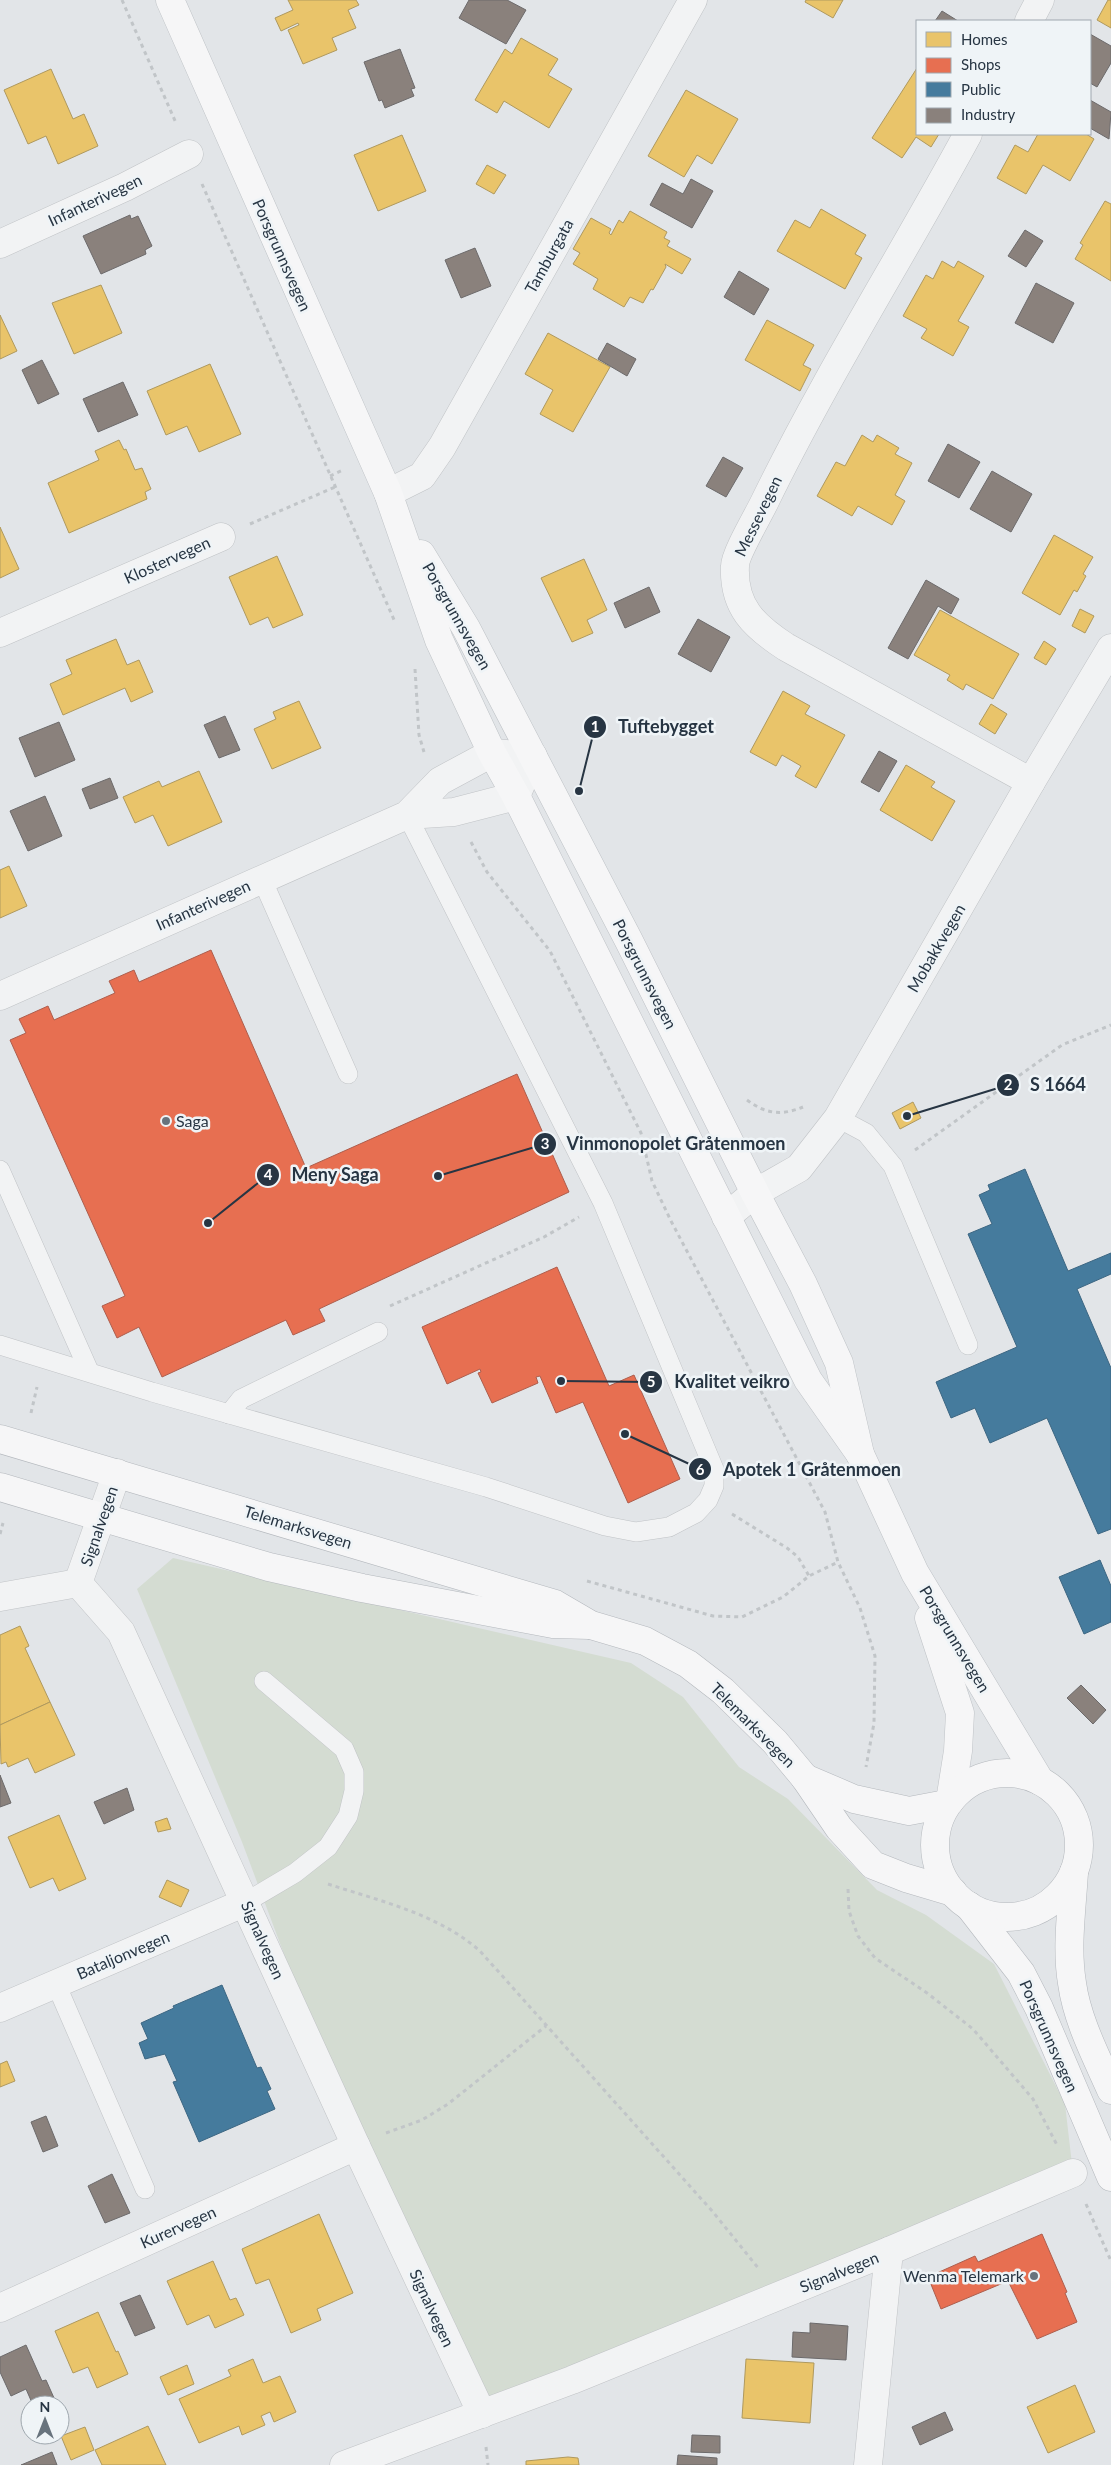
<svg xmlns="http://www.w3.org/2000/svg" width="1111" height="2465" font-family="Lato,sans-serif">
	<rect width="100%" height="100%" fill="#e2e5e8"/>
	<!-- green -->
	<path fill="#d4dcd2" d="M173 1558 631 1663 683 1697 739 1767 788 1799 877 1890 926 1915 994 1964 1065 2104 1073 2173 482 2414 356 2146 242 1842 137 1589Z"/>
	<!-- homes -->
	<g fill="#e9c46a" stroke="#af995e">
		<path d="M288 0H356L359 5 348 10 356 28 332 38 337 50 303 64 288 30 299 25 298 23 281 31 275 18 293 10Z"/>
		<path d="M806 0H843L833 18 805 2Z"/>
		<path d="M1108 0H1111V28L1097 20Z"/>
		<path d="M521 38 558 59 548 75 572 89 549 128 504 101 497 113 475 100 505 49 512 54Z"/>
		<path d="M917 68V134H939L931 147 916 137 902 158 872 138Z"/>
		<path d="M51 69 73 119 84 114 98 146 58 164 46 136 28 144 4 90Z"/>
		<path d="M686 90 738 119 712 164 697 155 684 177 648 156Z"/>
		<path d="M1038 134H1086L1094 139 1070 181 1043 165 1026 194 997 178 1015 145 1028 152Z"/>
		<path d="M402 135 426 191 378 211 354 155Z"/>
		<path d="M487 165 506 175 494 194 476 184Z"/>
		<path d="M1105 201 1111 204V281L1075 259 1083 245 1080 243Z"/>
		<path d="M821 209 866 235 855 254 862 258 845 289 777 251 795 220 810 228Z"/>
		<path d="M630 211 667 232 664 238 670 241 667 246 691 259 682 274 665 264 666 267 653 290 651 289 643 303 630 297 624 307 593 289 598 279 573 264 580 253 573 249 591 218 611 229 609 233 611 235 619 220 623 223Z"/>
		<path d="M942 261 954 268 958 261 984 276 958 321 969 327 953 356 921 338 927 329 903 316 926 275 933 279Z"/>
		<path d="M101 285 122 333 74 354 52 303Z"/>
		<path d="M0 315 17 351 0 359Z"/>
		<path d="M767 320 814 345 803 365 811 369 800 391 745 360Z"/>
		<path d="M548 333 610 367 573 432 540 414 553 390 525 374Z"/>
		<path d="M210 364 241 434 199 452 187 426 166 435 147 391Z"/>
		<path d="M862 435 873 442 877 435 899 448 895 454 912 463 895 495 905 501 892 525 858 506 852 516 817 496 836 462 845 466Z"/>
		<path d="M119 440 124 450 126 449 135 470 142 468 151 489 145 492 147 499 69 533 48 483 99 460 95 451Z"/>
		<path d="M0 527 19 569 0 578Z"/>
		<path d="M1054 535 1093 557 1083 574 1086 576 1077 592 1074 590 1060 615 1022 593Z"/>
		<path d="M277 556 303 615 273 628 268 617 250 625 229 577Z"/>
		<path d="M584 559 607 610 587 620 593 633 572 642 541 578Z"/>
		<path d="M1080 609 1094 616 1085 633 1072 626Z"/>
		<path d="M940 610 1019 654 993 699 966 684 963 690 947 680 950 675 914 655Z"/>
		<path d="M116 639 127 665 139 660 153 692 131 702 125 688 63 715 50 684 72 674 66 660Z"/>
		<path d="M1044 641 1056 649 1046 665 1034 658Z"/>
		<path d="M783 691 810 706 805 714 845 735 816 788 795 776 801 766 782 755 776 766 750 752Z"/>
		<path d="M299 701 321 748 272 769 254 729 276 719 273 712Z"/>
		<path d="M991 704 1007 714 995 734 979 724Z"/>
		<path d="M906 765 935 782 931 787 955 801 932 841 880 810Z"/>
		<path d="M199 771 222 822 168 846 153 815 135 823 123 797 159 781 162 787Z"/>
		<path d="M9 866 27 906 0 918V870Z"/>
		<path d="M913 1102 921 1118 900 1129 892 1113Z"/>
		<path d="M20 1626 29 1646 25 1648 50 1702 0 1725V1635Z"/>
		<path d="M50 1702 75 1755 35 1773 28 1758 8 1767 6 1762 1 1764 0 1725Z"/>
		<path d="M59 1815 86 1879 59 1891 53 1878 30 1888 8 1837Z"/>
		<path d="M167 1818 171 1829 158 1832 155 1822Z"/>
		<path d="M167 1880 189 1890 181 1907 159 1897Z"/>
		<path d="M7 2061 15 2081 0 2087V2064Z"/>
		<path d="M319 2214 353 2293 317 2309 321 2320 291 2333 269 2279 256 2284 242 2249Z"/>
		<path d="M213 2261 230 2300 236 2298 244 2315 215 2328 209 2315 187 2325 167 2281Z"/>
		<path d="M98 2312 116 2352 118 2351 128 2374 97 2388 88 2367 73 2373 55 2331Z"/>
		<path d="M253 2359 263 2383 280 2376 296 2412 274 2422 270 2412 261 2416 265 2425 242 2435 239 2426 199 2443 179 2399 231 2376 228 2370Z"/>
		<path d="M746 2359 814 2363 810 2423 742 2418Z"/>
		<path d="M187 2365 194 2384 168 2395 160 2377Z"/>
		<path d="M1075 2385 1095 2432 1048 2453 1027 2407Z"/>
		<path d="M148 2426 166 2465H102L95 2450Z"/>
		<path d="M85 2427 94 2450 71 2460 61 2436Z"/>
		<path d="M568 2457 578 2458 579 2465H526V2461Z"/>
	</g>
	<!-- shops -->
	<g fill="#e76f51" stroke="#ad5e4d">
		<path d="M211 950 306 1168 517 1074 569 1192 319 1309 325 1321 293 1335 286 1320 162 1377 139 1327 117 1338 102 1306 125 1296 10 1040 26 1033 19 1019 48 1006 54 1020 115 993 109 981 134 970 139 982Z"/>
		<path d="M557 1267 609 1386 634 1375 680 1479 628 1503 583 1402 556 1413 540 1376 536 1377 538 1383 492 1403 478 1373 481 1372 480 1369 447 1384 422 1327Z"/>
		<path d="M1042 2234 1067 2292 1065 2293 1077 2322 1037 2339 1008 2281 941 2309 928 2277 975 2256 978 2262Z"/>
	</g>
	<!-- public -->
	<g fill="#457b9d" stroke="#3c6682">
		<path d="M1025 1169 1068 1271 1111 1253V1274L1077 1289 1111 1368V1529L1098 1534 1047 1418 990 1443 975 1408 951 1418 936 1382 1017 1347 968 1234 992 1224 979 1195 990 1190 988 1185Z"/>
		<path d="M1100 1560 1111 1586V1622L1084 1634 1059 1577Z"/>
		<path d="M222 1985 257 2068 261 2067 271 2089 267 2091 275 2109 199 2142 173 2082 177 2081 165 2054 145 2059 139 2043 148 2039 141 2023 174 2008 173 2006Z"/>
	</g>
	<!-- industry -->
	<g fill="#8a817c" stroke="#6c6a6b">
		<path d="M469 0H507L526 10 506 44 459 18Z"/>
		<path d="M942 11 958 21H935Z"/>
		<path d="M1090 34 1111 46V63L1097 87 1090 83Z"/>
		<path d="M400 49 415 88 411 89 414 96 385 108 382 100 379 101 364 62Z"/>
		<path d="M1090 100 1111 112 1109 139 1090 128Z"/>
		<path d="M691 179 713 191 692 228 650 205 662 183 683 194Z"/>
		<path d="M130 215 131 219 138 216 152 246 145 250 146 254 101 274 83 236Z"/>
		<path d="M1025 230 1043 241 1026 267 1008 256Z"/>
		<path d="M475 248 491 286 461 298 445 260Z"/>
		<path d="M739 271 769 289 754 315 724 297Z"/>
		<path d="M1036 283 1074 303 1053 343 1015 323Z"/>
		<path d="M607 343 636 359 627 376 598 359Z"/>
		<path d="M42 360 59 394 38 404 22 370Z"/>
		<path d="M123 382 138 415 98 432 83 399Z"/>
		<path d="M948 444 980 462 959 498 928 481Z"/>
		<path d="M723 457 743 468 726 497 706 486Z"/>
		<path d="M992 471 1032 494 1011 532 970 509Z"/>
		<path d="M926 580 959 599 951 614 938 606 908 659 888 648Z"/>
		<path d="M649 587 660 612 625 628 614 603Z"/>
		<path d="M698 619 730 637 711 672 678 654Z"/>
		<path d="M225 716 240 750 219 758 204 725Z"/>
		<path d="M59 722 75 760 35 777 19 738Z"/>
		<path d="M879 751 897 761 879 792 861 782Z"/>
		<path d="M110 778 118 798 90 809 82 789Z"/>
		<path d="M45 796 62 836 28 851 10 811Z"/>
		<path d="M1081 1685 1106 1710 1093 1724 1067 1698Z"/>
		<path d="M0 1775 11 1803 0 1807Z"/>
		<path d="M127 1788 134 1810 104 1824 94 1802Z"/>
		<path d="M46 2116 58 2146 43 2152 31 2122Z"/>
		<path d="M112 2174 130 2213 105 2223 88 2186Z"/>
		<path d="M140 2295 155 2328 135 2336 120 2303Z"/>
		<path d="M810 2323 848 2326 846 2360 792 2357 793 2332 810 2333Z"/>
		<path d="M26 2345 42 2381 46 2380 54 2398 38 2405H33L26 2389 11 2396 0 2372V2357Z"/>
		<path d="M945 2412 953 2430 920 2445 912 2427Z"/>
		<path d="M692 2435 720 2436V2453L691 2452Z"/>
		<path d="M52 2452 57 2465H21Z"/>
		<path d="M678 2455 717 2458V2465H677Z"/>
	</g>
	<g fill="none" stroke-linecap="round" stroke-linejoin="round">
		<defs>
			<g id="lane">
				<path d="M262 879 348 1074"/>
				<path d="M838 1118 866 1133 893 1166 968 1345"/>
				<path d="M0 1170 89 1371"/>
				<path d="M0 1345 152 1392 486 1487 605 1526 636 1532 669 1527 696 1513 708 1500 714 1486V1469L603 1203 407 815"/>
				<path d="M229 1414 241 1399 378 1332"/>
				<path d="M246 1902 295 1873 328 1847 348 1816 354 1791V1772L344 1749 264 1681"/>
				<path d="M56 1984 145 2189"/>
			</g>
			<g id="street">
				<path d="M1029 21 1040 0"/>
				<path d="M968 134C902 256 826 376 765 501 759 514 735 554 735 566 733 607 754 626 786 647L1031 782"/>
				<path d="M0 244 125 187 189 154"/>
				<path d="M388 493 422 476 442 447 693 0"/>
				<path d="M0 633 221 537"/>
				<path d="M0 996 407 815 454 812 516 796 533 756 492 753 440 781 407 815"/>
				<path d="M726 1217 755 1193 799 1168 838 1118 1031 782 1111 648"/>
				<path d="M117 1473 78 1583 121 1632 356 2146 482 2414"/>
				<path d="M0 1597 78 1583"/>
				<path d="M0 2008 246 1902"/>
				<path d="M0 2308 356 2146"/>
				<path d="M344 2465 572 2380 889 2251 1073 2173"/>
				<path d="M868 2465 889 2251"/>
			</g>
			<g id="primary">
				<path d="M170 0 388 493 439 640 492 753 516 796 808 1380 860 1454"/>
				<path d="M421 554 466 628 629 941 755 1193 803 1284 839 1363 860 1454 915 1573 1040 1781"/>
				<path d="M929 1618 960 1713 958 1751 950 1801"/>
			</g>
			<g id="highway">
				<path d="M0 1439 555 1604 591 1625 645 1641 688 1664 723 1691 775 1742 805 1778 839 1828 873 1865 906 1878 953 1892"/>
				<path d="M0 1487 269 1567 362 1588 553 1624 590 1625"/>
				<circle cx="1007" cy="1845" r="72"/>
				<path d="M805 1778 854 1799 909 1811 946 1804"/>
				<path d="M1074 1872C1072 1908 1066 1947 1072 1983 1077 2020 1096 2056 1111 2090"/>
				<path d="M969 1906 1021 1973 1039 2008 1111 2177"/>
			</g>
		</defs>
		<!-- lane casing -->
		<use href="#lane" stroke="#c0c3c6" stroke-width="20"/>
		<!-- street casing -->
		<use href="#street" stroke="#c0c3c6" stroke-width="29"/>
		<!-- primary casing -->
		<use href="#primary" stroke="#bec2c6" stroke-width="29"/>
		<!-- highway casing -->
		<use href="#highway" stroke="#b4b8bd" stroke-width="29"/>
		<!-- path -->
		<g stroke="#c1c5c8" stroke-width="3" stroke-dasharray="4 4" stroke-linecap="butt">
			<path d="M122 0 176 123"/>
			<path d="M202 184 395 622"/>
			<path d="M330 476 343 470"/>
			<path d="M250 524 335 487"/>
			<path d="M415 669 419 735 424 752"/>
			<path d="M471 842 487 872 550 951 641 1133 652 1181 671 1221 825 1512 838 1562 860 1608 875 1656 874 1723 866 1767"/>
			<path d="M747 1100C766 1114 781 1116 803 1107"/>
			<path d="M915 1150 1062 1045 1111 1025"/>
			<path d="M390 1306 544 1237 579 1217"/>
			<path d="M31 1413 37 1387"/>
			<path d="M732 1514 787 1548 798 1557 809 1576"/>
			<path d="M0 1534 3 1523"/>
			<path d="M587 1581 713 1616 742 1617 783 1597 809 1576 838 1562"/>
			<path d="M328 1884C380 1901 438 1914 480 1951L713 2212 759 2269"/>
			<path d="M848 1889 849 1911 858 1936 875 1958 927 1993 973 2029 1033 2099 1057 2145"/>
			<path d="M386 2133 422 2120 448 2104 546 2026"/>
			<path d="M1086 2204 1111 2261"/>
			<path d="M486 2447 488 2465"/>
		</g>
		<!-- lane -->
		<use href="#lane" stroke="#f2f3f4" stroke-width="19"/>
		<!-- street -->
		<use href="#street" stroke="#f2f3f4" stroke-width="28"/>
		<!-- primary -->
		<use href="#primary" stroke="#f6f6f7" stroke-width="28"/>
		<!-- highway -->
		<use href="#highway" stroke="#f6f6f7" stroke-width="28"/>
	</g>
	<!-- markers -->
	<g fill="#68737d" stroke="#eff4f7" stroke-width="2">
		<circle cx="166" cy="1121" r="5"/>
		<circle cx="1034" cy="2276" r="5"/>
	</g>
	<g text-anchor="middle" stroke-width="5" stroke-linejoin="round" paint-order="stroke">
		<!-- street labels -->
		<g font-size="16" fill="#273543" stroke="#eff4f7">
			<text transform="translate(95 200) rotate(-25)" y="6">Infanterivegen</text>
			<text transform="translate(282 255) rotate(66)" y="6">Porsgrunnsvegen</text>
			<text transform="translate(549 256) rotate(-61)" y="6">Tamburgata</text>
			<text transform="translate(758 516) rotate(-64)" y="6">Messevegen</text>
			<text transform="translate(167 560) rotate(-24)" y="6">Klostervegen</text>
			<text transform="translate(457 616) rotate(60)" y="6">Porsgrunnsvegen</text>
			<text transform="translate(203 905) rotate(-24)" y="6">Infanterivegen</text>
			<text transform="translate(936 948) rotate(-60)" y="6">Mobakkvegen</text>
			<text transform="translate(645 974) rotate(63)" y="6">Porsgrunnsvegen</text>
			<text transform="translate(99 1526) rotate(-71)" y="6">Signalvegen</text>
			<text transform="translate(298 1527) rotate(17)" y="6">Telemarksvegen</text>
			<text transform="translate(955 1639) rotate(59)" y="6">Porsgrunnsvegen</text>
			<text transform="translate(753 1725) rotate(45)" y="6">Telemarksvegen</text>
			<text transform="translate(263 1940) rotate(66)" y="6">Signalvegen</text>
			<text transform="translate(123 1955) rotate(-23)" y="6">Bataljonvegen</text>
			<text transform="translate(1049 2036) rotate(66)" y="6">Porsgrunnsvegen</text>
			<text transform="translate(178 2227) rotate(-24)" y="6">Kurervegen</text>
			<text transform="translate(839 2272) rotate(-22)" y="6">Signalvegen</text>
			<text transform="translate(432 2308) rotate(65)" y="6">Signalvegen</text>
		</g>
		<!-- poi labels -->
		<g font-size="16" fill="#273543" stroke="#eff4f7" text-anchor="start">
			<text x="176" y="1127">Saga</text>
			<text x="1024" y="2282" text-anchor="end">Wenma Telemark</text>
		</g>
	</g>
	<!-- callouts -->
	<path fill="none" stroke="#273543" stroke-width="2" d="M579 791L595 727M907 1116L1008 1085M438 1176L545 1144M208 1223L268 1175M561 1381L651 1382M625 1434L700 1469"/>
	<g fill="#273543" stroke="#eff4f7" stroke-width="2">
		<circle cx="579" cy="791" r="5"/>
		<circle cx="907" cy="1116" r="5"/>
		<circle cx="438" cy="1176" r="5"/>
		<circle cx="208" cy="1223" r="5"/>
		<circle cx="561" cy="1381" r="5"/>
		<circle cx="625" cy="1434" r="5"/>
		<circle cx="595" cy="727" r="12"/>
		<circle cx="1008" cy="1085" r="12"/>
		<circle cx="545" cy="1144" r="12"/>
		<circle cx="268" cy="1175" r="12"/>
		<circle cx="651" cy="1382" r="12"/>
		<circle cx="700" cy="1469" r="12"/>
	</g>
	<g font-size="15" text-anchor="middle" font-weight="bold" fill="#fff">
		<text x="595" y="732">1</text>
		<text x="1008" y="1090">2</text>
		<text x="545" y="1149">3</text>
		<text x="268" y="1180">4</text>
		<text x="651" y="1387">5</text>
		<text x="700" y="1475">6</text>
	</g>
	<g font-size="18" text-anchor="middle" font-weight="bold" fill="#273543" stroke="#eff4f7" stroke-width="5" stroke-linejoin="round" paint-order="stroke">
		<text x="666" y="733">Tuftebygget</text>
		<text x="1058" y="1091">S 1664</text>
		<text x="676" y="1150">Vinmonopolet Gråtenmoen</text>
		<text x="335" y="1181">Meny Saga</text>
		<text x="732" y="1388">Kvalitet veikro</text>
		<text x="812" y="1476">Apotek 1 Gråtenmoen</text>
	</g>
	<!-- legend -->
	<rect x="916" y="20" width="175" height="115" fill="#eff4f7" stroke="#9fa8af"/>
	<rect x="926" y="32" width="25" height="15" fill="#e9c46a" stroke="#9fa8af"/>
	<text x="961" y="45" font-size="15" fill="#273543">Homes</text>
	<rect x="926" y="58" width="25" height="15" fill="#e76f51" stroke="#9fa8af"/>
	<text x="961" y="70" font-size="15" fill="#273543">Shops</text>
	<rect x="926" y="82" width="25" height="15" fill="#457b9d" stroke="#9fa8af"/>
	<text x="961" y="95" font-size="15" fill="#273543">Public</text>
	<rect x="926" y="108" width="25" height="15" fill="#8a817c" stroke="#9fa8af"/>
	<text x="961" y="120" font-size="15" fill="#273543">Industry</text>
	<!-- north arrow -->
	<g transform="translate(45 2420)"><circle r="24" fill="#eff4f7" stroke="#9fa8af"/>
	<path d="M0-4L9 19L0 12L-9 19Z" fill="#68737d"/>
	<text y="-8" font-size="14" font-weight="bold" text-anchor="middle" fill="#273543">N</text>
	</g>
</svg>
